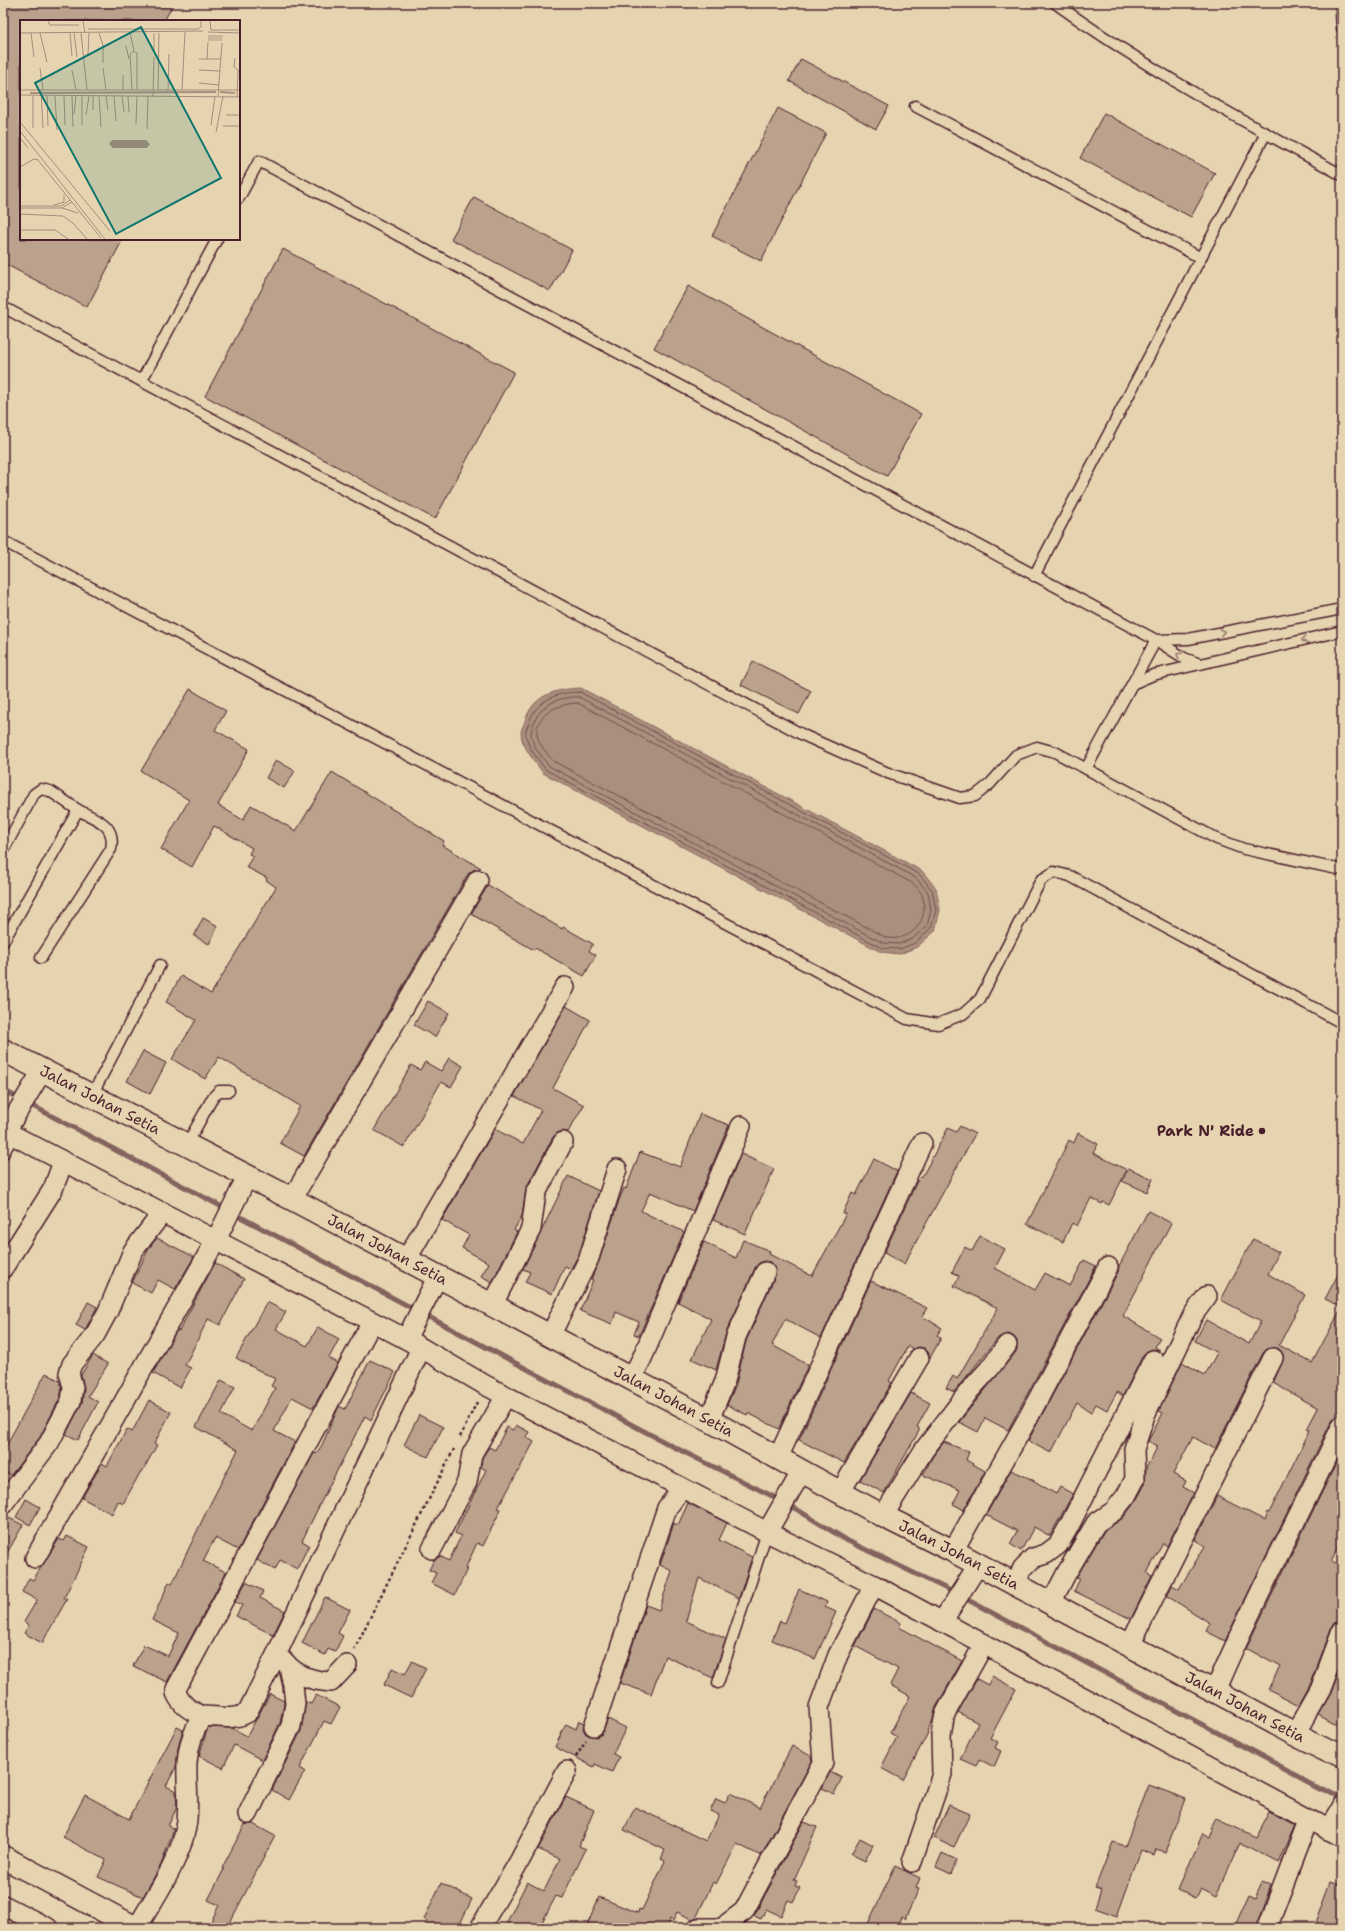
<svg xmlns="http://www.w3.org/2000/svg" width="1345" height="1931" font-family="'Shantell Sans',sans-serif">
	<rect width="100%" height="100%" fill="#e6d4b1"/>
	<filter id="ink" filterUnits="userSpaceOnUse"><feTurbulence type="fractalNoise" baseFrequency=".025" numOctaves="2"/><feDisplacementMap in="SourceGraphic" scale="8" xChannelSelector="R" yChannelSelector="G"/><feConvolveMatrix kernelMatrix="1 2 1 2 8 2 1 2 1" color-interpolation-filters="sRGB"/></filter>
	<g filter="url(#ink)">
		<!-- water -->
		<path fill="#aa8f7e" stroke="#84625d" d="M581 688 922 871 936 888 940 910 935 931 917 947 900 954 881 952 543 773C536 763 521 746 521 733 521 729 524 725 525 721 533 695 555 689 581 688Z"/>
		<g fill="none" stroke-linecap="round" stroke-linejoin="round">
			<!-- shore -->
			<g stroke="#704c4c" stroke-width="1">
				<path d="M580 692 919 874 932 890 936 910 931 928 915 943 900 949 882 948 546 770C538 759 528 749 526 735 525 731 527 727 529 723 536 700 557 692 580 692Z"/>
				<path d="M579 697 916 878 928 892 931 910 927 926 912 939 899 944 883 943 549 766C542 757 532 746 531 734 531 731 532 728 533 725 540 705 558 696 579 697Z"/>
				<path d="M578 703 912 883C915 886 921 891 922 895 929 913 918 936 897 938 894 939 889 938 885 937L553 761C547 753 538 744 537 734 535 713 561 703 578 703Z"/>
			</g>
			<!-- stream -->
			<g stroke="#84625d" stroke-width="5">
				<path d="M3 1090 226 1209"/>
				<path d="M233 1213 674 1447 780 1500"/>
				<path d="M788 1504 848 1541 953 1592 1342 1799"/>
			</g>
		</g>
		<!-- building -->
		<g fill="#baa28c" stroke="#4a1f2b">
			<path d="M3 3H174L164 21H21V239H123L87 307 3 263Z"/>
			<path d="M801 59 889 106 876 129 789 81Z"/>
			<path d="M778 108 826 133 761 261 712 236Z"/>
			<path d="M1104 113 1215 173 1191 217 1080 158Z"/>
			<path d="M474 197 572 250 550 291 451 239Z"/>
			<path d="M283 249 514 372 435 519 205 396Z"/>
			<path d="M688 286 921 414 887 476 654 348Z"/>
			<path d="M753 661 811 691 799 714 741 685Z"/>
			<path d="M190 689 226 711 215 730 249 749 218 805 243 820 251 805 296 831 332 772 444 841 442 845 481 868 473 870 468 874 304 1156 280 1143 300 1106 219 1057 205 1079 172 1059 196 1020 166 1002 181 976 211 994 276 887 266 880 267 878 246 867 253 856 249 854 252 848 214 826 192 867 161 849 189 800 141 771Z"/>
			<path d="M276 760 295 771 284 788 266 778Z"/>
			<path d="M488 885 562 929 563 927 593 944 589 951 596 955 584 976 535 948 534 950 471 914Z"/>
			<path d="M203 918 218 926 209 944 194 936Z"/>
			<path d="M428 1001 449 1013 435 1037 414 1025Z"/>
			<path d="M566 1006 590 1020 553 1088 584 1105 568 1132 562 1131 553 1137 526 1188 522 1216 514 1230 517 1232 492 1282 481 1276 489 1263 462 1248 469 1235 442 1220 495 1129 523 1144 541 1110 514 1096Z"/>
			<path d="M143 1051 166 1063 150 1094 127 1081Z"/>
			<path d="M449 1058 463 1066 451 1087 441 1082 404 1147 374 1130 411 1065 420 1070 425 1062 441 1071Z"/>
			<path d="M700 1114 729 1125 693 1211 650 1192 641 1211 684 1232 639 1336 634 1334 639 1322 616 1312 612 1324 580 1311 593 1280 591 1279 599 1261 619 1200 624 1188 626 1189 640 1152 680 1167Z"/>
			<path d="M960 1126 975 1134 904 1264 884 1253 917 1181 923 1175 948 1128 956 1132Z"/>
			<path d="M1078 1133 1098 1144 1093 1153 1127 1170 1109 1205 1103 1202 1102 1204 1091 1198 1077 1226 1072 1223 1063 1242 1027 1224 1069 1140 1074 1143Z"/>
			<path d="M741 1154 774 1169 745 1234 713 1220Z"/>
			<path d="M874 1159 897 1171 821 1338 785 1319 772 1345 808 1365 779 1429 748 1413 747 1415 727 1405 736 1384 746 1341 775 1276 776 1270 770 1262 764 1261 759 1263 755 1268 726 1333 716 1370 692 1359 711 1319 678 1302 704 1242 736 1258 743 1240 770 1251 769 1254 812 1276 846 1214 843 1213 852 1193 856 1195Z"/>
			<path d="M1128 1168 1153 1179 1147 1192 1122 1181Z"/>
			<path d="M568 1176 599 1191 579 1254 571 1269 565 1266 552 1294 525 1282 530 1272 523 1269Z"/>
			<path d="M1148 1211 1171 1223 1123 1316 1160 1338 1155 1347 1160 1350 1152 1349 1143 1355 1123 1396 1117 1392 1107 1410 1096 1404 1091 1412 1077 1403 1051 1453 1028 1441 1118 1272 1119 1266Z"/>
			<path d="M980 1236 1005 1249 995 1268 1035 1290 1045 1273 1070 1286 1084 1260 1096 1266 1008 1430 985 1418 978 1432 959 1422 1016 1352 1017 1341 1013 1336 1008 1334 998 1338 954 1392 946 1388 953 1376 957 1379 998 1308 954 1286 959 1276 952 1272 965 1247 972 1251Z"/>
			<path d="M157 1238 194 1257 175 1289 158 1280 151 1293 132 1283 149 1248Z"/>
			<path d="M1253 1239 1279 1252 1268 1274 1305 1295 1279 1345 1312 1363 1342 1307 1325 1299 1342 1267V1414L1336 1416 1332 1420 1225 1641 1206 1631 1210 1623 1167 1596 1172 1585 1179 1589 1205 1546 1195 1540 1217 1496 1264 1520 1267 1512 1269 1513 1310 1430 1307 1429 1318 1408 1273 1383 1284 1358 1282 1352 1278 1348 1267 1349 1263 1353 1215 1449 1193 1437 1173 1474 1186 1481 1183 1487 1194 1493 1167 1546 1163 1543 1147 1573 1152 1576 1131 1619 1074 1591 1080 1579 1076 1578 1104 1531 1123 1518 1136 1501 1145 1484 1146 1468 1158 1446 1148 1441 1163 1413 1159 1411 1182 1362 1205 1375 1217 1353 1195 1341 1206 1320 1249 1344 1261 1321 1221 1300Z"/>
			<path d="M215 1263 244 1279 220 1325 208 1319 185 1365 191 1368 180 1388 153 1373 177 1330 179 1331Z"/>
			<path d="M871 1281 927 1308 922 1316 942 1328 937 1335 941 1338 930 1358 928 1352 924 1348 919 1347 913 1349 908 1346 889 1381 892 1383 844 1463 799 1440Z"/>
			<path d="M88 1302 97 1307 85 1330 76 1325Z"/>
			<path d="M267 1302 286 1312 276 1329 307 1346 318 1327 339 1339 329 1358 338 1363 313 1408 292 1397 274 1431 295 1442 238 1550 215 1538 203 1561 226 1572 167 1682 133 1666 144 1645 168 1656 179 1633 152 1620 169 1582 172 1584 209 1506 238 1450 196 1427 221 1380 235 1387 221 1414 252 1431 275 1388 271 1386 275 1379 236 1358Z"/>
			<path d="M93 1355 108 1364 88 1396 98 1402 78 1440 66 1434 82 1403 84 1388 81 1375Z"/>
			<path d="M370 1360 395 1372 371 1420 365 1416 323 1498 302 1541 309 1545 297 1569 280 1560 275 1570 257 1560 314 1453 316 1454 322 1445 339 1406 345 1409Z"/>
			<path d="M46 1373 60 1381 62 1388 60 1398 40 1437 11 1475 3 1471V1451Z"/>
			<path d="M911 1393 930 1403 917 1427 919 1428V1431L884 1493 860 1480Z"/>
			<path d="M149 1400 171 1412 154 1444 157 1445 142 1472 141 1471 123 1504 118 1501 112 1514 82 1498 102 1463 107 1466 127 1429 132 1432Z"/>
			<path d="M419 1415 443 1427 428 1457 404 1445Z"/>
			<path d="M516 1425 529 1432 526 1437 534 1442 498 1508 501 1509 483 1546 477 1543 465 1569H467L455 1595 431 1583 436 1573 429 1570 434 1560 440 1556 449 1561 461 1536 455 1533 486 1470 481 1467 482 1458 489 1447 495 1450 507 1427 513 1430Z"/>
			<path d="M944 1442 969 1452 966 1460 985 1471 964 1510 953 1504 960 1490 923 1475 933 1456Z"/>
			<path d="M1342 1451V1541L1331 1562 1342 1567V1620L1335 1622 1332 1627 1310 1685 1299 1705 1268 1689 1280 1667 1246 1648Z"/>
			<path d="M1011 1470 1031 1479 1056 1494 1060 1487 1073 1494 1050 1536 1034 1527 1021 1551 1010 1544 1017 1531 986 1515Z"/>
			<path d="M26 1499 40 1507 30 1525 16 1517Z"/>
			<path d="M688 1503 727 1523 719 1540 752 1557 739 1598 699 1578 686 1621 726 1639 713 1678 665 1656 651 1694 620 1683 646 1605 659 1610 672 1571 660 1565 674 1523 678 1525Z"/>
			<path d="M3 1515 23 1525 3 1560Z"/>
			<path d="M67 1536 89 1547 64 1598 67 1599 42 1643 24 1633 29 1625 24 1622 37 1600 22 1592 29 1578 33 1580 59 1539 64 1541Z"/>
			<path d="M246 1582 263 1591 260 1598 285 1611 273 1635 236 1616 242 1605 235 1602Z"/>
			<path d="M799 1589 827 1602 825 1607 836 1612 815 1659 772 1640 780 1621 785 1623Z"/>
			<path d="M325 1597 350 1610 338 1633 343 1636 335 1652 328 1649 325 1655 302 1643Z"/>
			<path d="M874 1609 901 1623 899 1627 962 1661 935 1709 932 1722 927 1732 928 1733 903 1780 881 1768 897 1737 890 1733 910 1696 890 1685 898 1669 855 1646Z"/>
			<path d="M412 1661 426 1668 411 1698 384 1685 392 1668 405 1674Z"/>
			<path d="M1342 1662V1728L1318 1715 1330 1694Z"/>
			<path d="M992 1676 1016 1689 990 1738 998 1742 995 1748 1001 1751 994 1767 979 1759 976 1766 960 1759 978 1723 958 1712 977 1679 988 1685Z"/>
			<path d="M270 1694 284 1701V1704L280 1723 262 1760 234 1745 223 1768 199 1756 208 1727 232 1728 247 1736Z"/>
			<path d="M316 1695 340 1707 331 1724 324 1721 300 1768 305 1771 289 1800 272 1790 301 1731 306 1702 311 1704Z"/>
			<path d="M608 1719 626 1728 613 1754 619 1757 612 1772 595 1764 594 1767 555 1747 566 1724 576 1729 579 1721 584 1723 583 1729 586 1734 596 1737 602 1734Z"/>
			<path d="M177 1727 183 1730 178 1748 176 1767 166 1786 176 1791 177 1807 168 1826 174 1829 161 1865 143 1897 98 1877 106 1860 63 1837 85 1795 129 1819Z"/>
			<path d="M792 1746 811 1756 812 1761 761 1856 737 1844 716 1884 713 1882 696 1918 692 1919 677 1912 673 1921 670 1919 667 1928H586L599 1897 638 1913 639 1909 642 1910 665 1861 661 1859 665 1850 624 1830 635 1807 706 1841 719 1815 710 1811 716 1799 725 1803 730 1793 760 1808Z"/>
			<path d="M830 1772 842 1778 834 1794 822 1788Z"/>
			<path d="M1149 1785 1186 1799 1165 1852 1156 1849 1154 1855 1141 1850 1117 1916 1095 1908 1101 1890 1095 1888 1113 1842 1125 1846Z"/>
			<path d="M566 1797 594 1810 579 1846 586 1849 562 1898 556 1896 539 1928H504L527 1882 544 1891 560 1859 538 1849Z"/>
			<path d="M949 1805 970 1814 954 1847 934 1838Z"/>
			<path d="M1270 1811 1295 1824 1278 1863 1240 1843 1216 1896 1200 1888 1195 1898 1178 1890 1203 1833 1211 1837 1214 1829 1212 1828 1217 1819 1256 1837Z"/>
			<path d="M804 1822 817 1827 794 1880 797 1881 795 1886 800 1888 793 1902 788 1900 781 1916 766 1909 761 1919 754 1916Z"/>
			<path d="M245 1824H253L275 1836 227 1928H217L210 1924 219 1905 208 1900 224 1869 222 1868Z"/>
			<path d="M860 1838 873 1845 865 1861 851 1854Z"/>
			<path d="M942 1853 957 1860 951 1874 936 1867Z"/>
			<path d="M895 1866 920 1878 916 1888 919 1889 905 1919 902 1917 896 1928H866Z"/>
			<path d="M1263 1882 1271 1885 1256 1928H1234L1249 1894 1256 1897Z"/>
			<path d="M1331 1882 1342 1886V1928H1314Z"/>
			<path d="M441 1883 472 1899 458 1928H424L427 1921 424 1919Z"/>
		</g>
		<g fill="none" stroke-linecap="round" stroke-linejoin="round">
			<defs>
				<g id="service">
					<path d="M1055 3C1145 68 1244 122 1342 175"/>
					<path d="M1340 3 1342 28"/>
					<path d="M915 106 1201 258"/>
					<path d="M239 198 259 161 1156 640 1184 658 1200 664 1342 631"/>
					<path d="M3 307 805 736 888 773 960 798 975 796 990 784 1016 755 1037 747 1055 752 1217 839 1244 849 1342 870"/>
					<path d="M142 380 217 239"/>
					<path d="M3 541 907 1019 938 1024 963 1014 980 999 1041 880 1054 872 1070 876 1342 1023"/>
					<path d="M1034 576 1266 133"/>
					<path d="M1156 640 1188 639 1342 609"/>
					<path d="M1132 684 1153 675 1200 664"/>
					<path d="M1087 767 1156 640"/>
					<path d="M3 851 34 794 41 789 50 791 78 810"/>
					<path d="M3 942 78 810C97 820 116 824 111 849L41 958"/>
					<path d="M91 1097 160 965"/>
					<path d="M186 1146 213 1097 219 1091H229"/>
					<path d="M3 1154 14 1135"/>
					<path d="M718 1683 767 1532"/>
				</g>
				<g id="minor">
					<path d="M3 1130 406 1339 485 1385 767 1532 874 1585 1342 1837"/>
					<path d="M6 1131 42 1071"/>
					<path d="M292 1199 478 880"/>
					<path d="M406 1260 565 987"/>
					<path d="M3 1268 53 1189 63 1162"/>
					<path d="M492 1306 531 1229 536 1193 563 1142"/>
					<path d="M550 1336 589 1258 617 1169"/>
					<path d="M406 1339 437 1278"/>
					<path d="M631 1380 643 1356 741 1126"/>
					<path d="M709 1420 725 1381 736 1337 765 1272"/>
					<path d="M778 1458 922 1143"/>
					<path d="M841 1491 919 1358"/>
					<path d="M3 1504 49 1443 71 1401 73 1387 69 1373 72 1364 95 1335 108 1311 133 1251 163 1212"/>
					<path d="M883 1516 924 1450 970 1390 989 1369 1007 1345"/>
					<path d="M767 1532 802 1471"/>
					<path d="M432 1549 467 1482 472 1454 506 1396"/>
					<path d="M953 1551 1028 1418 1108 1267"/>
					<path d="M35 1558 216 1240 247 1177"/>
					<path d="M1014 1585 1023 1568 1033 1558 1046 1554 1058 1545 1068 1528 1153 1360"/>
					<path d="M1051 1603 1066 1574 1096 1523 1114 1511 1126 1496 1135 1479 1134 1449 1145 1415 1193 1315 1207 1296"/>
					<path d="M942 1622 978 1565"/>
					<path d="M1130 1645 1273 1358"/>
					<path d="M285 1662C296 1676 314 1681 331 1682L347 1665"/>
					<path d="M1215 1691C1253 1600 1301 1514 1342 1425"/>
					<path d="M202 1716C190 1710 181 1705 176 1693V1689L372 1322"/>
					<path d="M594 1726 667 1508 682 1488"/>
					<path d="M1295 1734 1320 1690 1342 1631"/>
					<path d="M248 1814 291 1726 295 1704 293 1685 289 1667"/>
					<path d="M1328 1830 1342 1806"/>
					<path d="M912 1862 942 1774 941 1735 945 1714 984 1644"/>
					<path d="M3 1905 48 1928"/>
					<path d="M137 1928C155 1896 179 1863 186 1827 190 1806 186 1784 187 1763 188 1747 194 1730 202 1716 217 1716 233 1721 247 1713L278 1651 421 1348"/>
					<path d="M480 1928 520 1860 567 1771"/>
					<path d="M698 1928H716"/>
					<path d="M724 1928 728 1923 744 1911 823 1763 819 1707 838 1655 874 1585"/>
					<path d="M1267 1928 1308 1820"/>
				</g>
				<path id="tertiary" d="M3 1857 136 1928"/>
				<g id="secondary">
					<path id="s1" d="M3 1050 292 1199 709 1420 883 1516 953 1551 1295 1734 1342 1757"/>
				</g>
			</defs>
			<!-- service casing -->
			<use href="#service" stroke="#4a1f2b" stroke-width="13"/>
			<!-- minor casing -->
			<use href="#minor" stroke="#4a1f2b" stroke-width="22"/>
			<!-- tertiary casing -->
			<use href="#tertiary" stroke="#4a1f2b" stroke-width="25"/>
			<!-- secondary casing -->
			<use href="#secondary" stroke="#4a1f2b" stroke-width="25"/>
			<!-- path -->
			<g stroke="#4a1f2b" stroke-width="2.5" stroke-dasharray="3 3" stroke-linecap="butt">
				<path d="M460 1437 478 1400"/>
				<path d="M354 1650 454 1449"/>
				<path d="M576 1757 586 1741"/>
			</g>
			<!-- service -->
			<use href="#service" stroke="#e6d4b1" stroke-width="10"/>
			<!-- minor -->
			<use href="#minor" stroke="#e6d4b1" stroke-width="19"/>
			<!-- tertiary -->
			<use href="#tertiary" stroke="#e6d4b1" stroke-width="22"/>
			<!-- secondary -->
			<use href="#secondary" stroke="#e6d4b1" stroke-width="22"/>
		</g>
		<!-- one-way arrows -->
		<defs><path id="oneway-chevron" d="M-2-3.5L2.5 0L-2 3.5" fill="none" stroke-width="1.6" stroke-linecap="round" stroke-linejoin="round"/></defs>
		<g stroke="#987a6e">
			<use href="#oneway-chevron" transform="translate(1222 632) rotate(-11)"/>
			<use href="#oneway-chevron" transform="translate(1304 640) rotate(167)"/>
			<use href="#oneway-chevron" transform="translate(1179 655) rotate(-149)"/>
		</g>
	</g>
	<!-- markers -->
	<circle fill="#4a1f2b" stroke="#e6d4b1" stroke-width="1.5" cx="1262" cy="1131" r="4"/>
	<g text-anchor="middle" stroke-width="3" stroke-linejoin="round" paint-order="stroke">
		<!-- street labels -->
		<g font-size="15" fill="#4a1f2b" stroke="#e6d4b1">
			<text dy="5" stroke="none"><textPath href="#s1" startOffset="109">Jalan Johan Setia</textPath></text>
			<text dy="5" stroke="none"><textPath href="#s1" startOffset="433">Jalan Johan Setia</textPath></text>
			<text dy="5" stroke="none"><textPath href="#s1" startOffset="757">Jalan Johan Setia</textPath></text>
			<text dy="5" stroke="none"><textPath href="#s1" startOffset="1081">Jalan Johan Setia</textPath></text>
			<text dy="5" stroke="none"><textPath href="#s1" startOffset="1405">Jalan Johan Setia</textPath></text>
		</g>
		<!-- poi labels -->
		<g font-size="15" font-weight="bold" fill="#4a1f2b" stroke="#e6d4b1" text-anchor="end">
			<text x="1254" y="1136">Park N' Ride</text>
		</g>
	</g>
	<!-- overview -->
	<g transform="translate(20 20)">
		<rect width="220" height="220" fill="#e6d4b1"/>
		<path d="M188 15H203L202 21H188Z" fill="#cdb69b"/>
		<path d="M92 120H126L130 124 127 128H93L89 124Z" fill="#aa8f7e"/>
		<path fill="none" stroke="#aa8f7e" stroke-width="2" d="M200 72 215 73M10 73 196 72"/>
		<path fill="none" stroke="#a88c7b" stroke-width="1" d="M28 1 30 5H59M63 1 65 13M190 1 191 10H220M68 9H178L181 7V1M188 12 220 13M0 13 183 11M11 13 14 37M20 13 27 42M50 13 52 36M54 13 57 37M61 13 67 70M79 13 83 25V43M110 13 114 31 110 34 112 70M134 13V31M106 26 109 39M114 32 117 33V70M64 37 68 34 69 13M215 38 214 47 218 50M179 39H201M187 39 188 22M20 48 23 70M83 48 86 70M52 50 56 70M179 50 200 51M103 55V70M179 63 199 65M0 70H220M21 70 23 108M138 70 139 13M148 70 149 34M162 70 165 12M0 75 220 77M27 76 28 106M35 76 37 110M44 76 45 105M52 76 53 107M79 76 81 107M86 76 88 90M94 76 96 101M102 76 104 92M108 76 109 92M133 76 134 37M198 76 202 23M217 77 218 51 220 49M73 90V76M54 94 56 76M66 95 69 76M206 95H220M0 102 90 211M116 104 117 76M62 105V76M191 105 195 76M203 106H220M13 108V76M127 109 128 76M0 111 85 219M196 112 203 76M0 118 8 128M17 139 81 218M0 147 14 139 18 140M34 185 44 182V175M0 186H41L50 180M0 188H42L52 182M42 188 58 193M0 194 43 196 53 203 67 219M0 210H35L48 219"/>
		<path fill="#0f766e" fill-opacity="0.15" stroke="#0f766e" stroke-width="2" d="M121 7 201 158 96 214 15 63Z"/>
		<rect width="220" height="220" fill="none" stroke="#4a1f2b" stroke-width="2"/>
	</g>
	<!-- margin -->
	<rect width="1345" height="1931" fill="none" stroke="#e6d4b1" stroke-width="16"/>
	<rect x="8" y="8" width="1329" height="1915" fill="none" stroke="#4a1f2b" stroke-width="1.5" filter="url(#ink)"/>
</svg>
